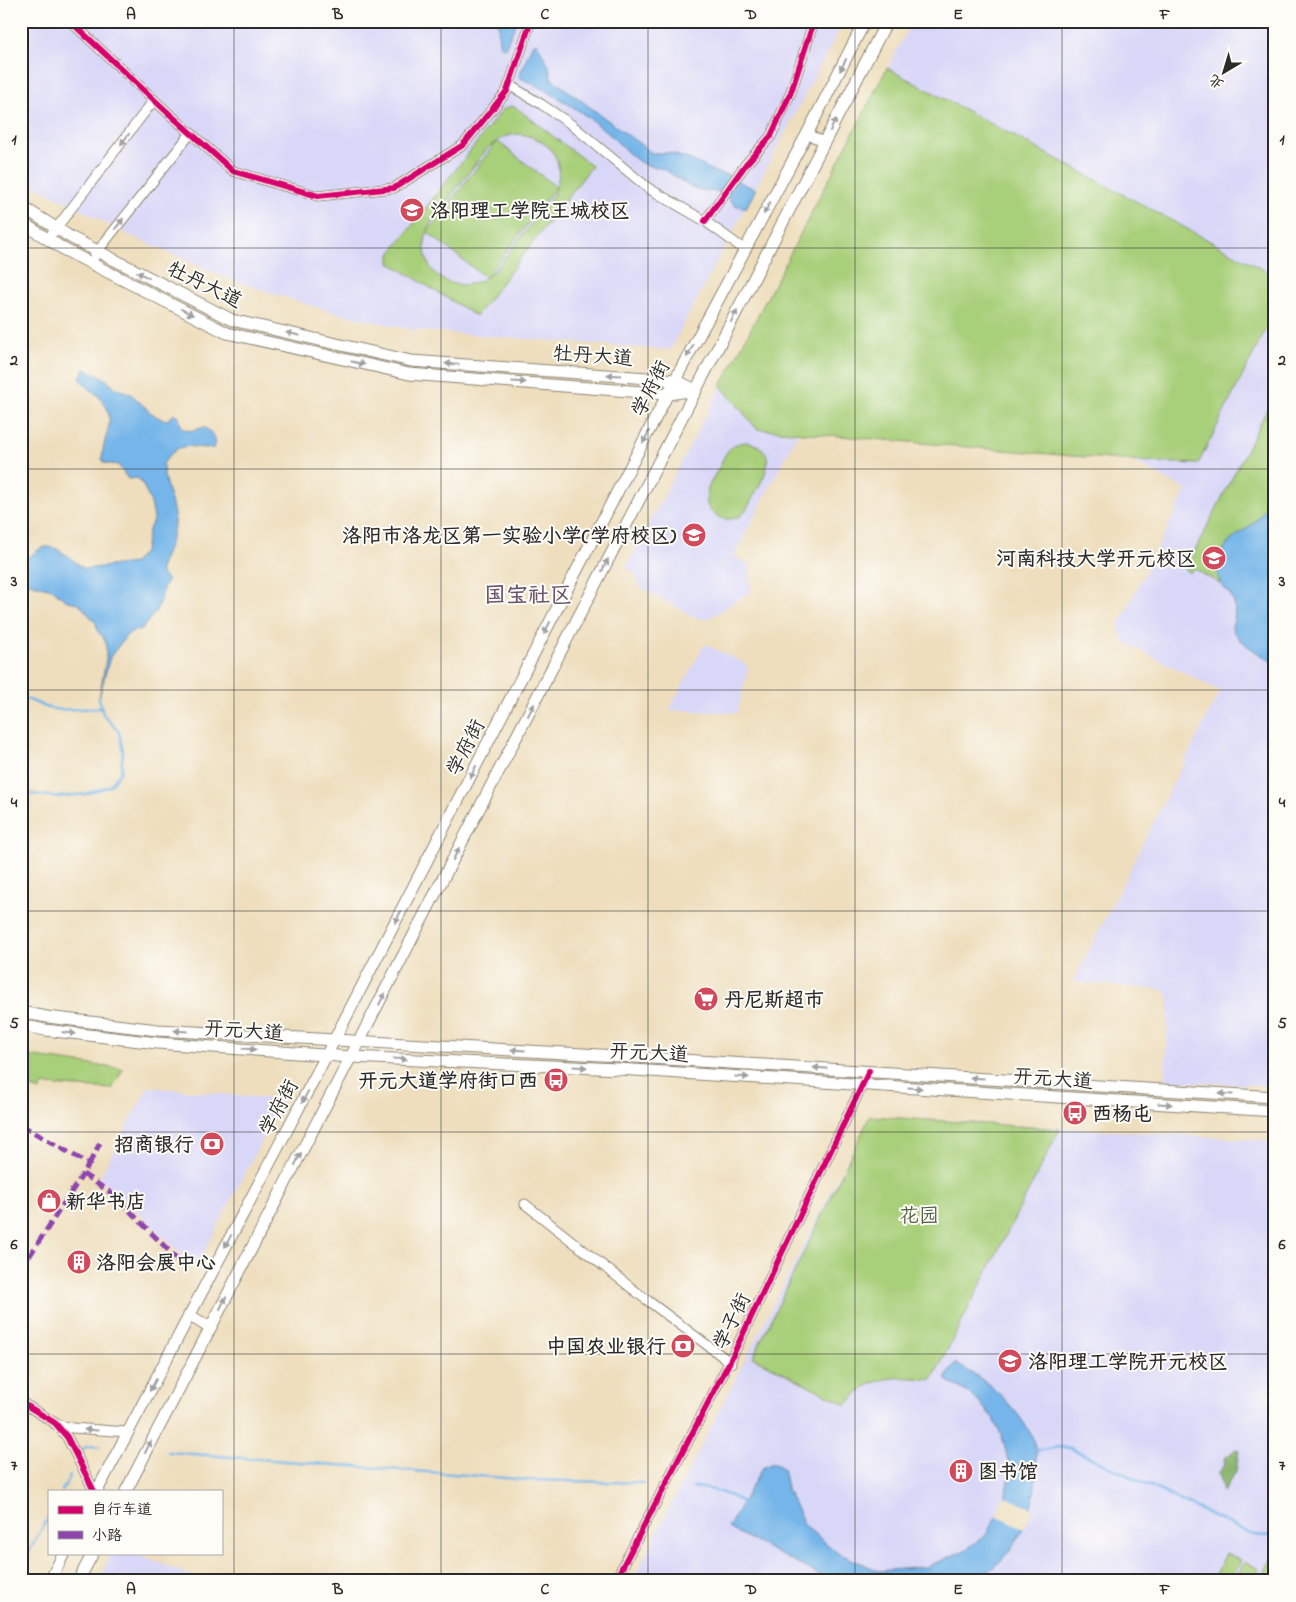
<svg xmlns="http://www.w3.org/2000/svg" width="1296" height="1602" font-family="'Indie Flower','LXGW WenKai TC',sans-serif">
	<rect width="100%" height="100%" fill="#fdfcf7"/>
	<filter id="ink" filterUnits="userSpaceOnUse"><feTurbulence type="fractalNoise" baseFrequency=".02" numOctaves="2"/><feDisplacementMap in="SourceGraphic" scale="10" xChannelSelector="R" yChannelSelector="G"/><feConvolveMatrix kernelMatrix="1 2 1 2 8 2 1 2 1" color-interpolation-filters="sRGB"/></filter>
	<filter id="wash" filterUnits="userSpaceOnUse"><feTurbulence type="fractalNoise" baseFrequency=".0096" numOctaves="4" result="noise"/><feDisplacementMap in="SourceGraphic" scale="20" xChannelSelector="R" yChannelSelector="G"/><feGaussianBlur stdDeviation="1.12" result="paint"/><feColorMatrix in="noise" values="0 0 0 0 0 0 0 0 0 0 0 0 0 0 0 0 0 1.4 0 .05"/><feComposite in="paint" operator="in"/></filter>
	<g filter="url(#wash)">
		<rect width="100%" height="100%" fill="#eedebd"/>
		<!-- built -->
		<g fill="#d9d7f7">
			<path d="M21 21H844L670 350 413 330 332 312 231 280 129 235 34 185 21 177Z"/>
			<path d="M912 21H1275V1086L1164 1081 1169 1000 1165 990 1073 982 1220 691 1124 642 1118 627 1186 490 1132 461 798 433 734 556 750 565 751 591 708 619 696 618 640 587 635 573 626 568Z"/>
			<path d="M705 644 744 663 748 669 737 713 669 710Z"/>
			<path d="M148 1087 283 1100 196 1268 117 1192 99 1179Z"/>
			<path d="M870 1116 1275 1141V1581H632Z"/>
			<path d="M112 1553H134L204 1581H98Z"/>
		</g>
		<!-- green -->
		<g fill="#a8cf79" stroke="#6a7d52" fill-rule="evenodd">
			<path d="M887 68 1275 276V311L1198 464 1132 461 757 429 721 386Z"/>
			<path d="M511 106 515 107 592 166 476 316 390 263V254L502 110ZM520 134C555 140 568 166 552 197L497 268C458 309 404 268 433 219L487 149C498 139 506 135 520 134Z"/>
			<path d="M497 141 556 187 486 278 427 232Z"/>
			<path d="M1275 394V461C1268 478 1272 497 1262 513 1248 535 1224 535 1219 565 1218 572 1218 577 1220 584L1193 568 1190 573 1185 570Z"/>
			<path d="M746 442C779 448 767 472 756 492 751 500 747 512 739 517 732 520 723 520 717 516 696 503 711 481 720 466 723 459 726 451 732 447 736 443 741 443 746 442Z"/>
			<path d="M21 1055 123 1069 112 1089 43 1085 40 1091 21 1084Z"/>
			<path d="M870 1116 1060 1129 932 1380C909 1377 881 1374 861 1390 856 1394 852 1400 847 1405L753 1357Z"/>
			<path d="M1275 1552V1581H1259Z"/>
			<path d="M1226 1553 1241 1560 1231 1581H1213Z"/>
			<path d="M1244 1562 1259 1569 1253 1581H1235Z"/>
		</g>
		<!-- forest -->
		<path fill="#86b269" stroke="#586e4a" d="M1236 1449 1239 1450 1236 1471 1223 1492 1219 1472 1225 1465 1224 1459Z"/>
		<!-- water -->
		<g fill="#75b5e9" stroke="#50708a">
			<path d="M498 21H517L505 48 499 44Z"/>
			<path d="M537 43 548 64 552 79 652 153H670L689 159 717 173 728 175 745 185 756 189 746 208 734 205C720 183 710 196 691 187 682 182 674 175 665 170 657 166 648 167 640 162 629 155 619 143 609 134 581 110 552 93 519 77L532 45Z"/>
			<path d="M84 369 103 377 114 387 131 394 150 412 161 419 167 420 174 414 179 416C180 434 191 432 204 427 212 432 216 438 214 448 188 449 181 438 163 464 163 480 170 494 173 509 178 530 167 550 160 569L162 574 167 579V582L163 588 162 594 156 611 141 630H134L127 635 110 657 99 698 106 659V644L103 637 98 632 96 623 82 607 76 603 65 600 52 589 29 583 21 588V556L29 557C33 554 37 550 42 548 57 542 74 563 85 569L134 563 145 551 148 532 154 518 151 503 141 481 137 478 128 479 118 465 104 463 102 460C102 435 120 420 99 397 93 390 84 386 80 378Z"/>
			<path d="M1275 461V663C1265 658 1233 639 1232 627 1232 624 1234 622 1234 619 1235 614 1235 606 1233 600 1231 594 1225 590 1222 585 1215 577 1217 561 1222 552 1231 534 1252 530 1262 513 1272 496 1268 478 1275 461Z"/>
			<path d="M955 1363C964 1369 975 1374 984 1381 1002 1394 1027 1422 1035 1443 1037 1450 1036 1459 1036 1466 1037 1512 1015 1561 972 1581H831L728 1528 762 1468 773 1463 783 1468 787 1489 805 1526 838 1553 879 1571 926 1567 965 1550 986 1535 1005 1500 1010 1468 1003 1440 994 1419 973 1396 945 1379Z"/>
		</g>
		<!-- pier -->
		<path fill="#eedebd" d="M1004 1496 1033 1509 1024 1529 996 1515Z"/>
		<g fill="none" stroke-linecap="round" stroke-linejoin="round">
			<!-- stream -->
			<g stroke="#75b5e9" stroke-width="2.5">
				<path d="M21 698C33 699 42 708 54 709 70 711 86 708 102 708"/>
				<path d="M21 790 31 794 58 797 86 794 110 786 121 771 123 751 119 732 103 714 99 698"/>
				<path d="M1035 1451 1059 1447 1070 1448 1251 1534 1261 1536 1275 1535"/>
				<path d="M168 1452 529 1480 643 1483"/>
				<path d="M81 1453C85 1444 90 1446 99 1447"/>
				<path d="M693 1487C714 1489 724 1492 743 1502"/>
				<path d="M62 1491 70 1476"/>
				<path d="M21 1566 49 1516"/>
			</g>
		</g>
	</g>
	<g filter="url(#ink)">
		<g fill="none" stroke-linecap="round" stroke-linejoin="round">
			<defs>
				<g id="minor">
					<path d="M70 21 165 110 233 171 318 196 394 188 463 145 507 91 531 21"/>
					<path d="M509 85 541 104 572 125 648 188 705 221 745 250"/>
					<path d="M807 134 824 142"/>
					<path d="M705 221 746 164 771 136 791 92 814 21"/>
					<path d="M48 239 154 100"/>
					<path d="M91 263 97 252 191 133"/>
					<path d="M525 1204 639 1294 731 1363"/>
					<path d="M21 1402 55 1423 67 1437 94 1491"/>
					<path d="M55 1424 72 1428 128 1432"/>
					<path d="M615 1581 730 1361 869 1071"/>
				</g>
				<g id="major">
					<path d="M21 206 72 238 232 320 411 361 675 380 696 390"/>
					<path d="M21 222 65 250 227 333 409 374 668 394 696 390"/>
					<path d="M21 1012 47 1017 158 1030 618 1056 1275 1097"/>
					<path d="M21 1025 45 1030 157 1043 351 1057 618 1069 1275 1111"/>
					<path d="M189 1315 210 1328"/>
					<path d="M97 1491 327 1054 675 380 807 134 865 21"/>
					<path d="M126 1491 887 21"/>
					<path d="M50 1581 64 1553"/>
					<path d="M78 1581 93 1553"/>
				</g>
			</defs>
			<!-- minor casing -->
			<use href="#minor" stroke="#8c8474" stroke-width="11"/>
			<!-- major casing -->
			<use href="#major" stroke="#8c8474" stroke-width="13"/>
			<!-- minor -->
			<use href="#minor" stroke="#fff" stroke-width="9"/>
			<!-- major -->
			<use href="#major" stroke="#fff" stroke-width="11"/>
			<!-- quiet -->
			<g stroke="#8e44ad" stroke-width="5" stroke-dasharray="10 5" stroke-linecap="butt">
				<path d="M21 1125 89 1164 83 1174 114 1195 181 1263"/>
				<path d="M89 1164 100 1143"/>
				<path d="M21 1269 83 1174"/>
			</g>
			<defs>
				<g id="cycleway">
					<path d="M70 21 165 110 233 171 318 196 394 188 463 145 507 91 531 21"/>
					<path d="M705 221 746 164 771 136 791 92 814 21"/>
					<path d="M21 1402 55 1423 67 1437 94 1491"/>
					<path d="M615 1581 730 1361 869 1071"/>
				</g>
			</defs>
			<!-- cycleway casing -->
			<use href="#cycleway" stroke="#fdfcf7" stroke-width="9"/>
			<!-- cycleway -->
			<use href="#cycleway" stroke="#d6006c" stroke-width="6"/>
		</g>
		<!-- one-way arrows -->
		<defs><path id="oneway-solid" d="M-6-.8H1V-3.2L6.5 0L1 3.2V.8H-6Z" transform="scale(1.25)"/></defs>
		<g fill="#a0a0a0">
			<use href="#oneway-solid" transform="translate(843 65) rotate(117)"/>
			<use href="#oneway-solid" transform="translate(833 125) rotate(-63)"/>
			<use href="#oneway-solid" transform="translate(125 139) rotate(128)"/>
			<use href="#oneway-solid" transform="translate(767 208) rotate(118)"/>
			<use href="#oneway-solid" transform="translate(119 224) rotate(-52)"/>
			<use href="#oneway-solid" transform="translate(143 275) rotate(-153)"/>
			<use href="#oneway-solid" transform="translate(187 312) rotate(27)"/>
			<use href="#oneway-solid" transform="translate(734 316) rotate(-63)"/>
			<use href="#oneway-solid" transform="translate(293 334) rotate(-167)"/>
			<use href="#oneway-solid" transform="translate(690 351) rotate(118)"/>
			<use href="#oneway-solid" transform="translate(358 363) rotate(13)"/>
			<use href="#oneway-solid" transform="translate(452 364) rotate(-176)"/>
			<use href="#oneway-solid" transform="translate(614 375) rotate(-176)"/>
			<use href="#oneway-solid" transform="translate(519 382) rotate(4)"/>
			<use href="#oneway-solid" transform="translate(646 437) rotate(117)"/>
			<use href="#oneway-solid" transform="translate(605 565) rotate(-63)"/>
			<use href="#oneway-solid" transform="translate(547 628) rotate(117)"/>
			<use href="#oneway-solid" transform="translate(531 710) rotate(-63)"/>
			<use href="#oneway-solid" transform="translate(473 772) rotate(117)"/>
			<use href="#oneway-solid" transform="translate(456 854) rotate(-63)"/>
			<use href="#oneway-solid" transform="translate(398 917) rotate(117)"/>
			<use href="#oneway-solid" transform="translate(382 999) rotate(-63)"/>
			<use href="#oneway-solid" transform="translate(181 1031) rotate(-177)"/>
			<use href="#oneway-solid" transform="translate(69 1033) rotate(7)"/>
			<use href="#oneway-solid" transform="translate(249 1049) rotate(4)"/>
			<use href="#oneway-solid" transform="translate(518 1050) rotate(-177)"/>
			<use href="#oneway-solid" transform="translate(400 1059) rotate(3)"/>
			<use href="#oneway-solid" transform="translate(580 1067) rotate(3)"/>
			<use href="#oneway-solid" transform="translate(820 1068) rotate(-176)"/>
			<use href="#oneway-solid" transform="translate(742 1077) rotate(4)"/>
			<use href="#oneway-solid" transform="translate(977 1078) rotate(-176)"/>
			<use href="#oneway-solid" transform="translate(915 1088) rotate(4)"/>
			<use href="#oneway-solid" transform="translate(1226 1094) rotate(-176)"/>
			<use href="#oneway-solid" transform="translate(305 1097) rotate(118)"/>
			<use href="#oneway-solid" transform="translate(1165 1104) rotate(4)"/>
			<use href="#oneway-solid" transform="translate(298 1159) rotate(-63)"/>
			<use href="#oneway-solid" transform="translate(228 1241) rotate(118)"/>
			<use href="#oneway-solid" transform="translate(223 1303) rotate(-63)"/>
			<use href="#oneway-solid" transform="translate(153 1385) rotate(118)"/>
			<use href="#oneway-solid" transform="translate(91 1430) rotate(-176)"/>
			<use href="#oneway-solid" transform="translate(148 1447) rotate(-63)"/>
		</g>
	</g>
	<!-- grid -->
	<path fill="none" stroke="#2b2b2b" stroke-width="1" stroke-opacity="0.55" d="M234 21V1581M441 21V1581M648 21V1581M855 21V1581M1062 21V1581M21 248H1275M21 469H1275M21 690H1275M21 911H1275M21 1132H1275M21 1354H1275"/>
	<!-- icons -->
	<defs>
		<symbol id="university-disc" viewBox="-11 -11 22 22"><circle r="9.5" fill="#d1495b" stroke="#fdfcf7"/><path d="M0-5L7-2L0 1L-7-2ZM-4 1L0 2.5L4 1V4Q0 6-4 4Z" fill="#fff"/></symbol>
		<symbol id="school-disc" viewBox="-11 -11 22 22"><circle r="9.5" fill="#d1495b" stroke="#fdfcf7"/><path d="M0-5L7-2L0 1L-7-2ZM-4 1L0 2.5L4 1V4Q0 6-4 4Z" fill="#fff"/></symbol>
		<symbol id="supermarket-disc" viewBox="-11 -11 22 22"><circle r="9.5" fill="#d1495b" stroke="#fdfcf7"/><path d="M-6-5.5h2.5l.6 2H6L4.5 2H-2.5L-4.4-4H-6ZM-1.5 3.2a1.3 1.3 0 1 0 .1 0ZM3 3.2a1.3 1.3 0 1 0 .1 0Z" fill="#fff"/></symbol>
		<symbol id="bus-disc" viewBox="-11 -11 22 22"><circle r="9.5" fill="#d1495b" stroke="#fdfcf7"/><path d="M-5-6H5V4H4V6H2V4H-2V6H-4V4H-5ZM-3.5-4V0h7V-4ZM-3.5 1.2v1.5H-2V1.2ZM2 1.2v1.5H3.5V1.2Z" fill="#fff"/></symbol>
		<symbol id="bank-disc" viewBox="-11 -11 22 22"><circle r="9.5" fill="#d1495b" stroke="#fdfcf7"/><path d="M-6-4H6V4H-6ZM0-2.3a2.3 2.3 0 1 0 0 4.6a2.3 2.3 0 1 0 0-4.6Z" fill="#fff"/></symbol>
		<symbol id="shop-disc" viewBox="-11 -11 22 22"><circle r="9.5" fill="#d1495b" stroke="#fdfcf7"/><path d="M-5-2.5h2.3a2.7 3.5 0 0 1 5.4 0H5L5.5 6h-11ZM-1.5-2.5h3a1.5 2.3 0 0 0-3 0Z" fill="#fff"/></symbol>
		<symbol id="building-disc" viewBox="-11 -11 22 22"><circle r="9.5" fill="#d1495b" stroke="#fdfcf7"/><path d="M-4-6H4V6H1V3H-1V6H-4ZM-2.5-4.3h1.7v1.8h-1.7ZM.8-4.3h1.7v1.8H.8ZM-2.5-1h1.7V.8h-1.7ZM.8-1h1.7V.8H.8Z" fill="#fff"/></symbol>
	</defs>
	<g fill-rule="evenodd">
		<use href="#university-disc" x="398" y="196" width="28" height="28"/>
		<use href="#school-disc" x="680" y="521" width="28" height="28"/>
		<use href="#university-disc" x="1200" y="544" width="28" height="28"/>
		<use href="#supermarket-disc" x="692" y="985" width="28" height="28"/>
		<use href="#bus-disc" x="542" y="1066" width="28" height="28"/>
		<use href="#bus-disc" x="1061" y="1099" width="28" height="28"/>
		<use href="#bank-disc" x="198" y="1130" width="28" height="28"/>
		<use href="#shop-disc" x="35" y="1187" width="28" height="28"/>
		<use href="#building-disc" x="65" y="1248" width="28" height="28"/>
		<use href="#bank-disc" x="669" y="1332" width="28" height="28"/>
		<use href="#university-disc" x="996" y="1347" width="28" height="28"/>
		<use href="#building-disc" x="947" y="1457" width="28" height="28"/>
	</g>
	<g text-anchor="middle" stroke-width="4" stroke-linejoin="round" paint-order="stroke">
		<!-- poi labels -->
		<g font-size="20" font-weight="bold" fill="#2b2b2b" stroke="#fdfcf7" text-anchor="start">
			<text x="430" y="217">洛阳理工学院王城校区</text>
			<text x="676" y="542" text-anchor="end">洛阳市洛龙区第一实验小学(学府校区)</text>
			<text x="1196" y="565" text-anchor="end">河南科技大学开元校区</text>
			<text x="724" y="1006">丹尼斯超市</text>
			<text x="538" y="1087" text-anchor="end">开元大道学府街口西</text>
			<text x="1092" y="1120">西杨屯</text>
			<text x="194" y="1151" text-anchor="end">招商银行</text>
			<text x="66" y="1208">新华书店</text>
			<text x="96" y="1269">洛阳会展中心</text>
			<text x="666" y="1353" text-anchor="end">中国农业银行</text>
			<text x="1028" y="1368">洛阳理工学院开元校区</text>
			<text x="978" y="1478">图书馆</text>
		</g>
		<!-- street labels -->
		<g font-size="20" fill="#2b2b2b" stroke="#fdfcf7">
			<text transform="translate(205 284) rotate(26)" y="7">牡丹大道</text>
			<text transform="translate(593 355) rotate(4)" y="7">牡丹大道</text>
			<text transform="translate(650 388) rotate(-63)" y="7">学府街</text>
			<text transform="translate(465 747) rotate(-63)" y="7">学府街</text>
			<text transform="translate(244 1030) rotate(4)" y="7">开元大道</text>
			<text transform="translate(649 1052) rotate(3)" y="7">开元大道</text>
			<text transform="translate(1053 1078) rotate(4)" y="7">开元大道</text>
			<text transform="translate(278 1107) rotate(-62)" y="7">学府街</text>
			<text transform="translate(731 1321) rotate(-64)" y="7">学子街</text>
		</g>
		<!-- park labels -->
		<g font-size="20" fill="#505c42" stroke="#fdfcf7">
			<text x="919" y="1222">花园</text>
		</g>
		<!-- quarter labels -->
		<g font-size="22" font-weight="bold" fill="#69566d" stroke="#fdfcf7">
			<text x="528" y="602">国宝社区</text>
		</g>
	</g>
	<!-- margin -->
	<rect width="1296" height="1602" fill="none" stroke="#fdfcf7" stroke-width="55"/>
	<!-- legend -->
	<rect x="48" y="1490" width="175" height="65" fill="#fdfcf7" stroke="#a9a8a5"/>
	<rect x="58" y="1506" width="25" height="8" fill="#d6006c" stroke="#a9a8a5"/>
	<text x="92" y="1514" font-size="15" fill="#2b2b2b">自行车道</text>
	<rect x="58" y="1531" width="25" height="8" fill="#8e44ad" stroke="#a9a8a5"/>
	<text x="92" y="1540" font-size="15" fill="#2b2b2b">小路</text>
	<!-- north arrow -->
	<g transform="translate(1224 72) rotate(218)" stroke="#fdfcf7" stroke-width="4" paint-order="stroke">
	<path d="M0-4L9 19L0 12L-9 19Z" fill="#2b2b2b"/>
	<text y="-8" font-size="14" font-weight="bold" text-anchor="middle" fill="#2b2b2b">北</text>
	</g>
	<rect x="28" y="28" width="1240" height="1546" fill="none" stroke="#2b2b2b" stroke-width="2"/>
	<g font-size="16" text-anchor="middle" font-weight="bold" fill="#2b2b2b">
		<text x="131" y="19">A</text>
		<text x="338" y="19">B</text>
		<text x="545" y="19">C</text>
		<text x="751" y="19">D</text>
		<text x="958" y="19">E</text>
		<text x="1165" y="19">F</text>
		<text x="14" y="144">1</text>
		<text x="1282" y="144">1</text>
		<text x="14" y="365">2</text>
		<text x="1282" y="365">2</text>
		<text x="14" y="586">3</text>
		<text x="1282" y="586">3</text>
		<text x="14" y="807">4</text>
		<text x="1282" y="807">4</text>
		<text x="14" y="1028">5</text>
		<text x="1282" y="1028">5</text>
		<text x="14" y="1249">6</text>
		<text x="1282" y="1249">6</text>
		<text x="14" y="1470">7</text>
		<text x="1282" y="1470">7</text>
		<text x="131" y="1594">A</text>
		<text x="338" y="1594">B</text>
		<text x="545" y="1594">C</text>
		<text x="751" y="1594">D</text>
		<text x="958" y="1594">E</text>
		<text x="1165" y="1594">F</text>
	</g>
</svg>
